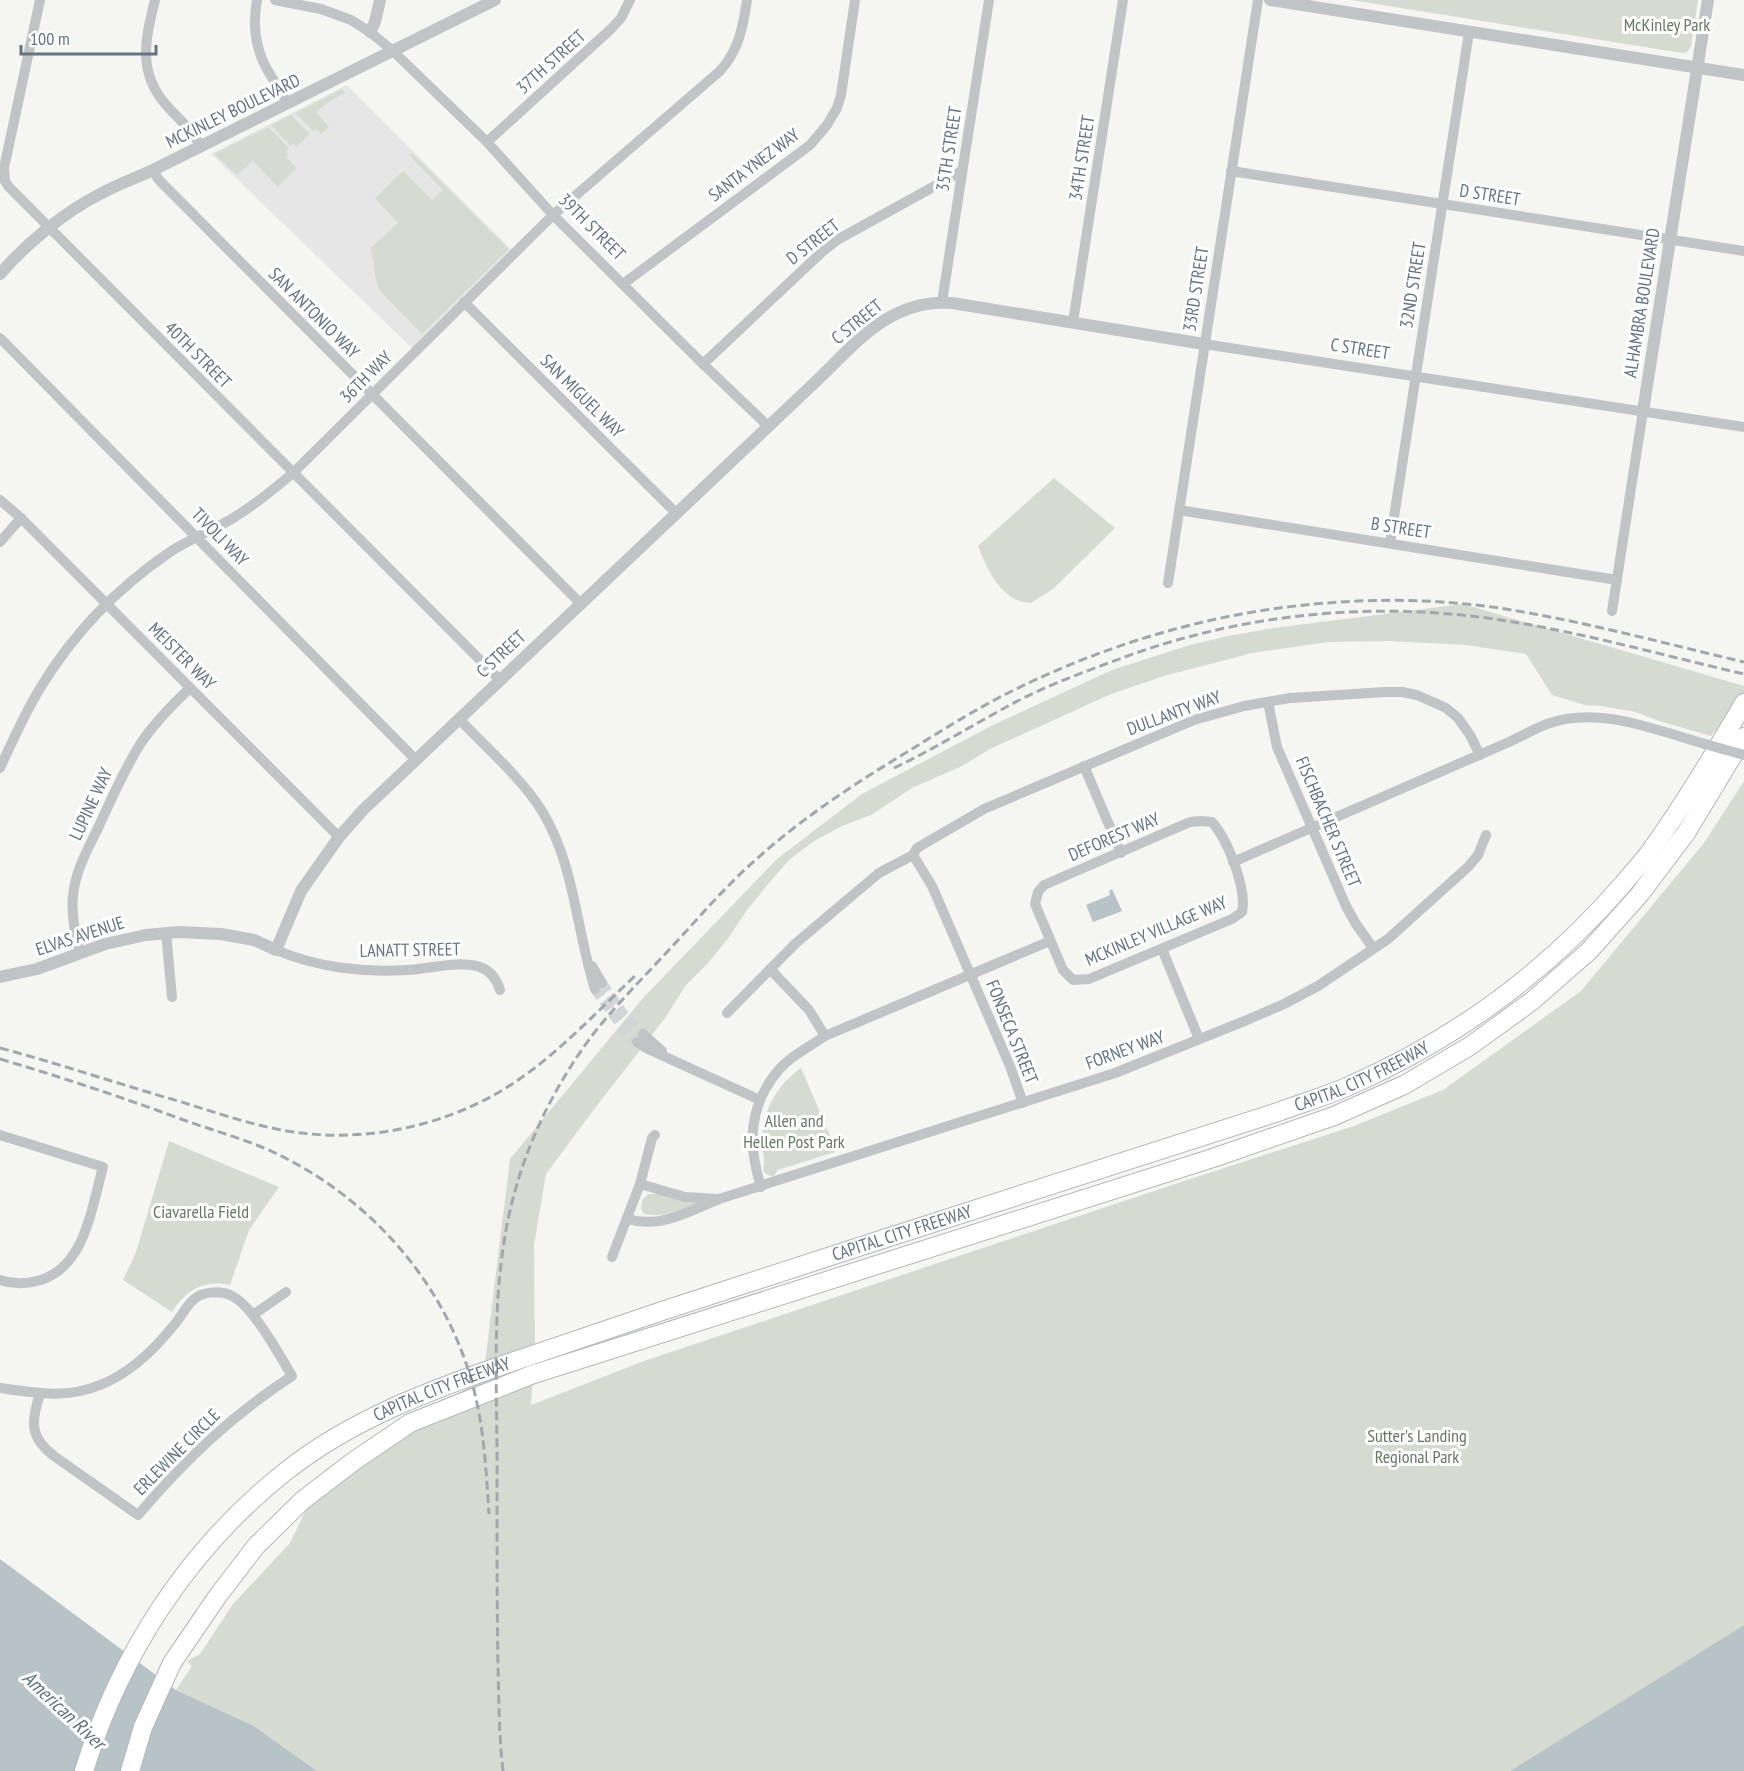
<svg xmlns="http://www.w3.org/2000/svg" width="1744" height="1771" font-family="'PT Sans Narrow',sans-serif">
	<rect width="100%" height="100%" fill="#f5f5f1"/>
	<!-- built -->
	<path fill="#e5e6e5" d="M347 85 512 250 413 349 211 154Z"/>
	<!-- green -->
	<g fill="#d6dbd2">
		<path d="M1351 0H1698L1691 46 1687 52 1682 53Z"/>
		<path d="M342 89 345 93 330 101 316 112 329 127 321 134 315 129 313 131 295 113Z"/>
		<path d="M291 115 310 134 296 147 293 144 291 146 271 125Z"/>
		<path d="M268 127 289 148 286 152 288 155 286 157 297 168 278 187 253 161 237 175 214 154Z"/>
		<path d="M412 153 509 249 422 334 380 291 376 280 371 248 398 223 375 198 403 171 432 200 443 190 409 155Z"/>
		<path d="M1054 478 1115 528 1053 589 1031 603C1027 602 1021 602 1017 600 996 590 986 566 978 546Z"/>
		<path d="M1463 604 1744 686V699L1711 736 1656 720 1636 712 1601 706 1585 705 1552 695 1526 654 1466 645 1389 641 1328 642 1252 653 1164 676 1111 694 990 749 962 766 912 788 871 815 842 826 814 841 789 860 768 884 747 910 729 937 709 962 686 985 665 1018 595 1108 546 1174 534 1245 535 1352 531 1405 644 1361 1181 1182 1354 1126 1443 1090 1581 991 1704 843 1744 781V1625L1510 1771H317L254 1726 176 1690 192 1666 187 1661 200 1654 233 1604 290 1543 325 1470 483 1379 510 1159 643 998 777 859 862 794 995 724 1112 670 1190 645 1228 636 1274 628Z"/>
		<path d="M801 1068 829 1133 835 1152 778 1170 774 1176C769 1176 765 1175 763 1169 766 1161 762 1151 762 1141 762 1111 777 1085 801 1068Z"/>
		<path d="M169 1141 279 1187 249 1230 230 1285C204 1279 186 1290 172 1312L123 1280 136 1252Z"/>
		<path d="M648 1194H659L702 1203C683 1208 662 1220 643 1213L641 1208 642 1200Z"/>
	</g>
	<!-- water -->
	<g fill="#b8c3c7">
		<path d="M1112 889 1122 911 1093 922 1086 905 1110 895 1109 891Z"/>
		<path d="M0 1559 176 1690 254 1726 317 1771H0Z"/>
		<path d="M1744 1625V1771H1510Z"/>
	</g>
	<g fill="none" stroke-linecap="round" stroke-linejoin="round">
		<!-- minor-tunnel -->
		<g stroke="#d1d5d5" stroke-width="10" stroke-dasharray="10 5" stroke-linecap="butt">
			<path d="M602 983 624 1015 643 1034"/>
			<path d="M595 989 620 1024 637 1042"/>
		</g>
		<defs>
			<g id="motorway">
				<path id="s1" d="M84 1771C120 1654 188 1549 285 1472 350 1420 430 1390 509 1363 561 1345 613 1328 665 1310 869 1243 1074 1178 1278 1112 1302 1103 1327 1096 1351 1085 1455 1039 1548 971 1623 884 1631 874 1641 864 1649 853 1684 805 1714 754 1744 703"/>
				<path d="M130 1771 143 1727 172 1663 217 1597 256 1546 303 1500 354 1461 410 1423 531 1375 1213 1158 1334 1116 1404 1085 1470 1046 1532 1001 1589 951 1640 894 1686 833 1744 737"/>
			</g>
		</defs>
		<!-- motorway casing -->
		<use href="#motorway" stroke="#b3b6b9" stroke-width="20"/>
		<!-- minor -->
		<g stroke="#c0c4c7" stroke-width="10">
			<path d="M40 0 4 168 5 181 8 186 500 680"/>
			<path d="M155 0C145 40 137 74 168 107 180 120 193 131 201 147"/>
			<path d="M257 0C252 27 256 53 271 76 277 86 283 94 288 104"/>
			<path d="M275 0 321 9 351 20 370 32 393 51 487 142 553 215 703 364 768 426"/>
			<path d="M487 142 611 29 621 18 630 0"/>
			<path d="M153 170 158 179 581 604"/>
			<path d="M1231 171 1744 251"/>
			<path d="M623 284 810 145 827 125 837 108 841 95 855 0"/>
			<path d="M464 302 677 514"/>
			<path d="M942 302 989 0"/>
			<path d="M1073 322 1123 0"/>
			<path d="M0 338 416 760"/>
			<path d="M1204 344 1744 427"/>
			<path d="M703 364 823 251 837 240 962 171"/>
			<path d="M0 500 21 518 339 837"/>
			<path d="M1179 510 1617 580"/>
			<path d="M0 542 21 518"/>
			<path d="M1390 543 1469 32"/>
			<path d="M1168 583 1258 0"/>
			<path d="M1612 611 1643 411"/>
			<path d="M1268 702 1277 747 1346 906 1356 924 1373 948"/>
			<path d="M459 719C485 746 523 780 542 811 575 865 576 930 595 989"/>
			<path d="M1084 766 1121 853"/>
			<path d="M0 768C12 742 24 715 39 690 72 635 117 588 170 552 185 542 202 535 219 526 246 512 269 493 293 473L553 215 720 71C739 50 743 27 747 0"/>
			<path d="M1201 821 1212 822C1228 840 1247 889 1242 912L1232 919 1089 979 1073 980 1063 970 1035 904 1038 892 1044 885 1190 822Z"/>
			<path d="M1233 862 1509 742C1522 736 1534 729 1547 724 1598 705 1655 730 1705 744"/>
			<path d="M166 933 172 997"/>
			<path d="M1162 949 1199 1039"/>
			<path d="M276 950C316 967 363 973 407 970 431 969 456 960 480 967 491 971 497 980 500 990"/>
			<path d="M80 954C75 935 71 916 73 896 75 871 88 849 98 828 111 800 123 772 139 746 153 724 171 706 190 688"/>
			<path d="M592 966 602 983"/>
			<path d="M770 969 809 1010 825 1036"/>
			<path d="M727 1013 796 943 879 873 913 855"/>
			<path d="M643 1034 662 1051"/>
			<path d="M637 1042 648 1049 760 1100"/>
			<path d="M1023 1103 1010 1066 932 886 913 855 917 848 984 809 1194 720 1244 706 1290 698 1385 692H1402L1417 695 1446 708 1458 718 1470 735 1480 755"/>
			<path d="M0 1135 103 1167C92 1206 86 1265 41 1280 27 1284 14 1285 0 1280"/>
			<path d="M761 1187C748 1146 748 1107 777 1072 789 1057 809 1047 825 1036L1050 941"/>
			<path d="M719 1199 1115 1073 1247 1020 1284 1004 1318 986 1388 939 1468 867 1478 855 1486 835"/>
			<path d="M628 1219C660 1229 689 1211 719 1199L685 1197 640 1184"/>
			<path d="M612 1257 640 1184 652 1138 655 1135"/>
			<path d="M253 1315 286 1292"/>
			<path d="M0 1388C34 1393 67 1399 100 1385 129 1374 154 1350 174 1325 182 1316 187 1303 197 1297 207 1291 222 1291 232 1296 252 1305 280 1356 292 1376 231 1416 186 1459 138 1515L54 1456C29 1437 31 1421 40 1394"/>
		</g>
		<!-- tertiary -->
		<g stroke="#c0c4c7" stroke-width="12">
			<path d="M1270 0 1744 75"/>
			<path d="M370 32 375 22 380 0"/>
			<path d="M0 274C27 243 64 212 102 193 118 184 136 178 153 170L495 0"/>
			<path d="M1643 411 1708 0"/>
			<path d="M0 977 37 969 105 944 146 935 179 932 221 934 254 940 276 950 301 891 339 837 363 810 810 387C853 347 888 298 952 303L1204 344"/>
		</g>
		<!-- motorway -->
		<use href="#motorway" stroke="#fff" stroke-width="18"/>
		<!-- rail -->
		<g stroke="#a1a7ac" stroke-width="3" stroke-dasharray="9 4.5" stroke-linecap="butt">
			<path d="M894 768C934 749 971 726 1010 705 1045 686 1084 672 1122 658 1235 616 1360 602 1479 617 1567 628 1657 654 1744 674"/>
			<path d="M0 1048C60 1064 119 1084 178 1101 218 1113 259 1128 301 1133 367 1141 436 1127 494 1095 548 1065 591 1017 636 975"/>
			<path d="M0 1059C61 1077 121 1097 181 1119 211 1130 242 1138 271 1151 366 1195 442 1278 471 1379 484 1424 486 1469 489 1514"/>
			<path d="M503 1771C499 1737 499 1703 498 1668 497 1606 497 1544 497 1482 498 1382 488 1281 517 1184 532 1132 559 1080 591 1037 614 1007 641 980 667 952 697 920 726 885 760 856 806 815 859 781 912 749 944 729 976 709 1010 692 1108 643 1217 611 1327 603 1388 598 1451 600 1512 610 1590 623 1667 644 1744 662"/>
		</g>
		<!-- minor-bridge -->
		<path stroke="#c0c4c7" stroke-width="10" d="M1705 744 1744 755"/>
	</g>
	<g text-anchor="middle" stroke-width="6" stroke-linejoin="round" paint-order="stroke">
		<!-- park labels -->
		<g font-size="18" fill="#677864" stroke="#fff">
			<text x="1667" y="31">McKinley Park</text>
			<text x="794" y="1127">Allen and<tspan x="794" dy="21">Hellen Post Park</tspan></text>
			<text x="201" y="1218">Ciavarella Field</text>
			<text x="1417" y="1442">Sutter's Landing<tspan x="1417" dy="21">Regional Park</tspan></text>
		</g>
		<!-- street labels -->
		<g font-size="18" fill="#657481" stroke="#fff">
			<text transform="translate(551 62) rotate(-42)" y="6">37TH STREET</text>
			<text transform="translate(233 111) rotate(-26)" y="6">MCKINLEY BOULEVARD</text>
			<text transform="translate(949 149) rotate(-81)" y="6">35TH STREET</text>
			<text transform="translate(1082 158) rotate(-81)" y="6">34TH STREET</text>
			<text transform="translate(754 165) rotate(-37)" y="6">SANTA YNEZ WAY</text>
			<text transform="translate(1490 195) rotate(9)" y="6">D STREET</text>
			<text transform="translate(592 227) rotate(45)" y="6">39TH STREET</text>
			<text transform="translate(813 242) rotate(-38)" y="6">D STREET</text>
			<text transform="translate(1413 285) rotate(-81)" y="6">32ND STREET</text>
			<text transform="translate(1196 289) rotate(-81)" y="6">33RD STREET</text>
			<text transform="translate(1642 303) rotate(-81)" y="6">ALHAMBRA BOULEVARD</text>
			<text transform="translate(314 313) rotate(45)" y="6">SAN ANTONIO WAY</text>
			<text transform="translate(857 322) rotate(-39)" y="6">C STREET</text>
			<text transform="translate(1360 349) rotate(9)" y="6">C STREET</text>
			<text transform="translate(198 355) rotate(45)" y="6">40TH STREET</text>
			<text transform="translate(366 377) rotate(-45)" y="6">36TH WAY</text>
			<text transform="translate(582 396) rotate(45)" y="6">SAN MIGUEL WAY</text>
			<text transform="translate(1401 528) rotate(9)" y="6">B STREET</text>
			<text transform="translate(220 537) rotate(46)" y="6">TIVOLI WAY</text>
			<text transform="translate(501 654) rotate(-43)" y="6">C STREET</text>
			<text transform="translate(182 656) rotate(45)" y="6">MEISTER WAY</text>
			<text transform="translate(1174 713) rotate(-20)" y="6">DULLANTY WAY</text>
			<text transform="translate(91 804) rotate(-65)" y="6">LUPINE WAY</text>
			<text transform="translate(1328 822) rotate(67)" y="6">FISCHBACHER STREET</text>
			<text transform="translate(1114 837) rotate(-23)" y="6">DEFOREST WAY</text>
			<text transform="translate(1156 931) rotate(-23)" y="6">MCKINLEY VILLAGE WAY</text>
			<text transform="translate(80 936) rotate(-18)" y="6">ELVAS AVENUE</text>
			<text transform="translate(410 950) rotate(-1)" y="6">LANATT STREET</text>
			<text transform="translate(1012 1032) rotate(68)" y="6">FONSECA STREET</text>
			<text transform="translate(1125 1050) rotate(-20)" y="6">FORNEY WAY</text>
			<text dy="6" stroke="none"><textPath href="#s1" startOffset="1516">CAPITAL CITY FREEWAY</textPath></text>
			<text dy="6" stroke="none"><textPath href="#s1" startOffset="1030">CAPITAL CITY FREEWAY</textPath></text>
			<text dy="6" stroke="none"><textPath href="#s1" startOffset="544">CAPITAL CITY FREEWAY</textPath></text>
			<text transform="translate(177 1452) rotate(-45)" y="6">ERLEWINE CIRCLE</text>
		</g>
		<!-- water labels -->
		<g font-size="20" font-style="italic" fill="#61767e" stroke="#fff">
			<text transform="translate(64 1710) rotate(43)" y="7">American River</text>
		</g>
	</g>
	<!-- scale -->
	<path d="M21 45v9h135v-9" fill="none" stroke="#657481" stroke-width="3"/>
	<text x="30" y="45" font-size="18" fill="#657481" stroke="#ffffff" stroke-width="4.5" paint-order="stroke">100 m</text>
</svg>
